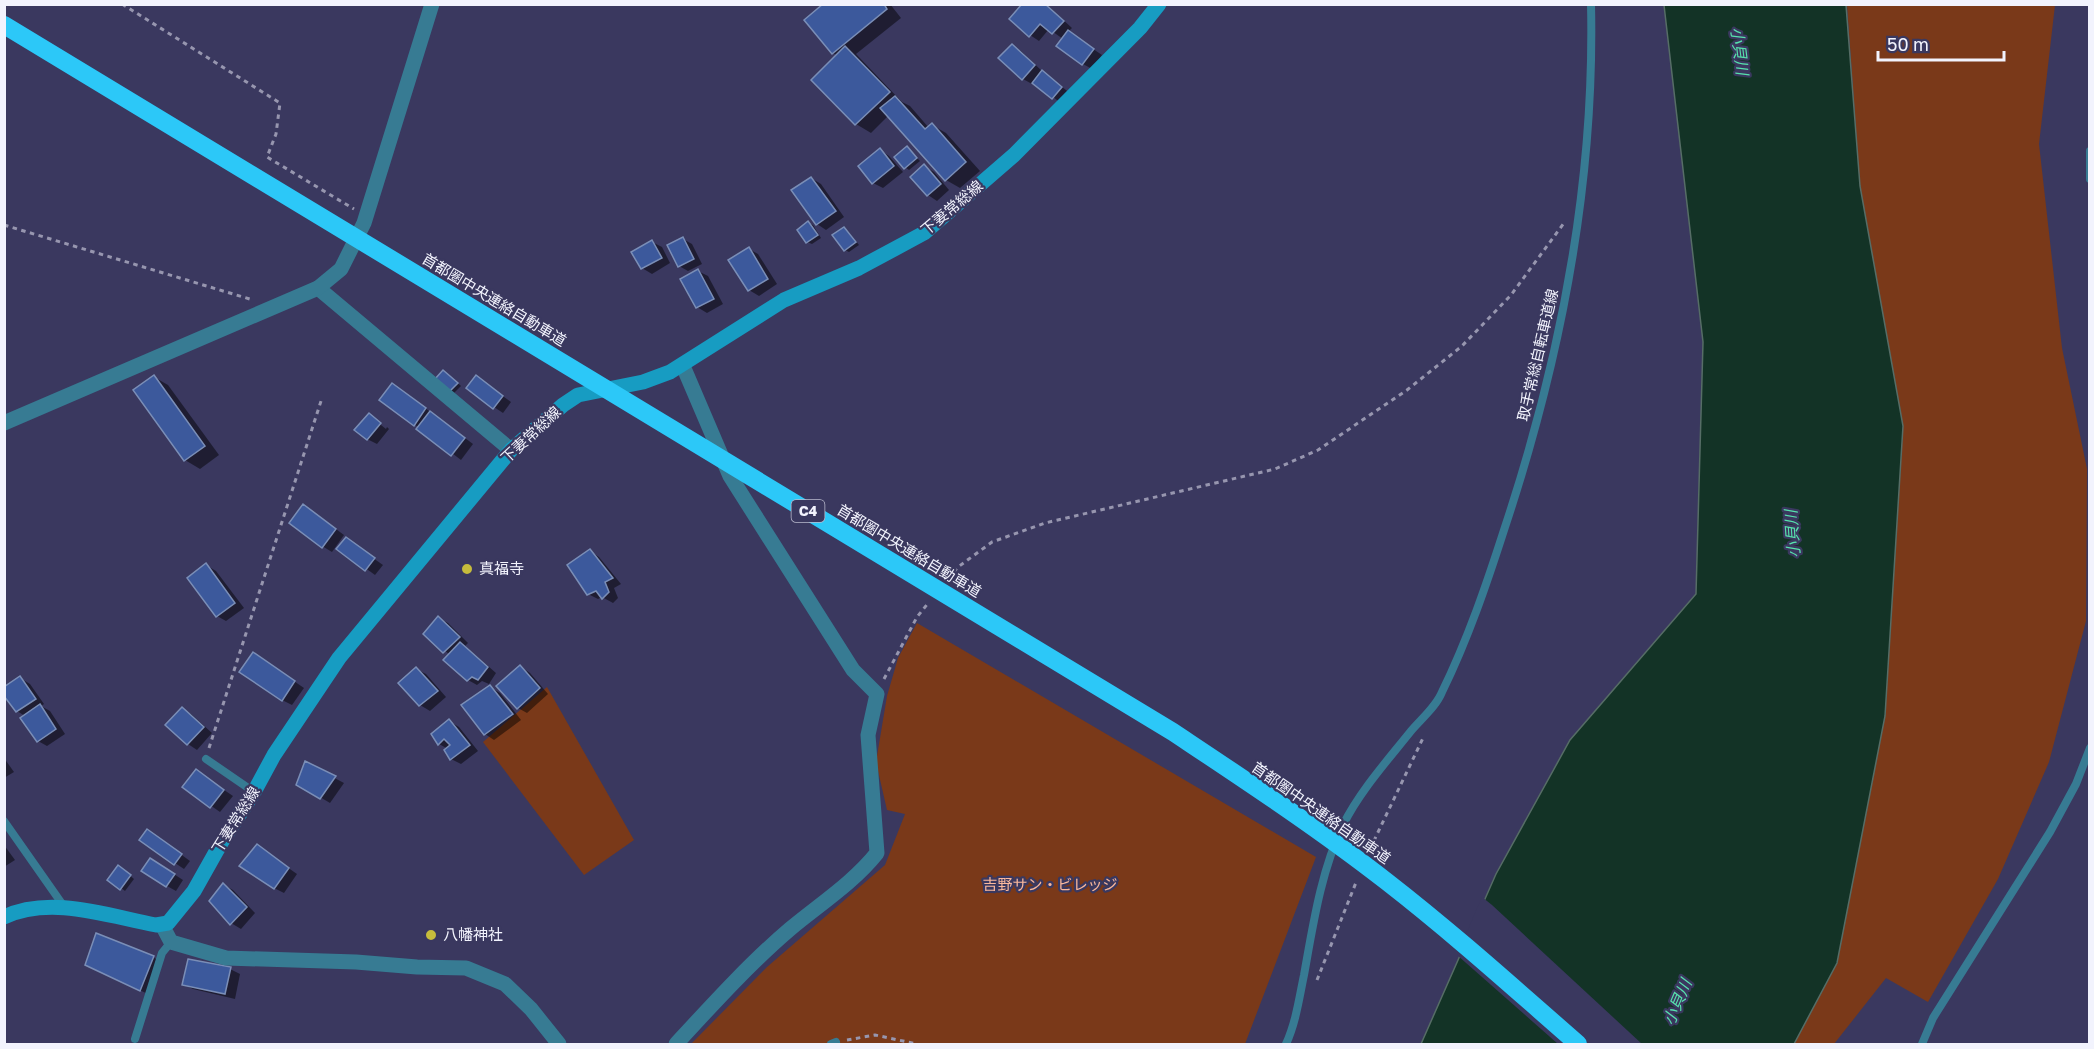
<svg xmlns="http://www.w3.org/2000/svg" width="2094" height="1049" font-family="'Golos Text','Noto Sans JP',sans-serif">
	<rect width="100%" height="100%" fill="#3a385f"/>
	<!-- green -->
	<g fill="#7a3919">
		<path d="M1847 5H2055L2039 144 2062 348 2087 469 2086 621 2049 762 1998 879 1928 1002 1886 978 1834 1044H1794L1837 963 1885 716 1903 426 1860 186Z"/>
		<path d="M917 623 1316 857 1245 1044H691L767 967 885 865 905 814 887 810 876 762 887 696 898 658Z"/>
		<path d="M547 687 634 840 584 875 483 742Z"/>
	</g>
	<!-- water -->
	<path fill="#133326" stroke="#566d66" stroke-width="1.5" d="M1664 5H1846L1860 186 1903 426 1885 716 1837 963 1794 1044H1421L1496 874 1570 740 1696 594 1703 342Z"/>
	<!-- pier -->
	<path fill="#3a385f" d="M1482 897 1492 905 1642 1044H1558L1457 955Z"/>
	<!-- shadow -->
	<g fill="#0007">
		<path d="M825 4H890L901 18 856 54 902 102 910 106 929 128 932 125 946 133 980 171 960 188 946 180 889 115 871 133 856 124 813 80 838 56 833 53Z"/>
		<path d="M1024 4H1046L1072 28 1068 32 1102 55 1092 69 1083 64 1063 39 1049 29 1039 41 1030 35Z"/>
		<path d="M1012 45 1021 51 1043 72 1071 94 1062 104 1034 82 1032 84 1023 79Z"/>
		<path d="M907 148 920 161 909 170 905 167Z"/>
		<path d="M880 150 889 156 903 172 883 188 873 183Z"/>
		<path d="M924 166 934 172 949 190 937 201 928 195Z"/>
		<path d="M811 178 821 184 844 217 826 230 817 224Z"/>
		<path d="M808 223 813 225 821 238 812 244 807 242Z"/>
		<path d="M844 228 848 231 859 245 849 252 845 250Z"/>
		<path d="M683 239 692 244 702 264 688 271 679 266Z"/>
		<path d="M652 242 662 247 670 263 652 274 642 268Z"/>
		<path d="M749 249 758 254 777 284 759 296 749 290Z"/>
		<path d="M698 271 708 276 723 304 707 313 697 307Z"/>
		<path d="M448 374 461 386 454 393 450 391Z"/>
		<path d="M154 377 168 385 219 455 200 469 185 460 135 391Z"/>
		<path d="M476 377 511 402 503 413 494 407Z"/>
		<path d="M401 390 473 444 461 460 414 424Z"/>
		<path d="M376 421 386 429 387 427 389 429 377 444 367 439Z"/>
		<path d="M313 512 344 535 332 552 322 546Z"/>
		<path d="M346 539 383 565 375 575 339 549Z"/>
		<path d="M590 551 599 557 621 584 614 588 618 598 613 603 602 597 598 599 588 594Z"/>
		<path d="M206 565 216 571 244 608 226 621 217 616Z"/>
		<path d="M438 618 448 623 468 643 465 646 496 673 489 684 482 681 477 685 468 680 450 655 425 633Z"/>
		<path d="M262 659 304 688 292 705 282 700Z"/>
		<path d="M521 667 530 673 548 694 527 713 518 708Z"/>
		<path d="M416 669 426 674 446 697 430 711 420 705 400 683Z"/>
		<path d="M20 678 30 684 44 704 41 706 50 711 65 734 47 746 38 741 25 716 17 711Z"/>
		<path d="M490 687 500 693 521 720 494 740 485 734Z"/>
		<path d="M182 709 191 714 212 733 197 750 188 744 167 725Z"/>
		<path d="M449 721 459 727 478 751 461 764 451 759 446 750 448 749 439 744Z"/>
		<path d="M4 758 14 772 4 778Z"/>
		<path d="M306 763 344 783 330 803 298 784Z"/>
		<path d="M196 771 233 796 220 812 184 787Z"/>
		<path d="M157 837 190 861 184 869 175 863Z"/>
		<path d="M4 845 15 860 4 867Z"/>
		<path d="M257 846 297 874 284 893 274 888Z"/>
		<path d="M160 865 183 880 176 891 167 886Z"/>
		<path d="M122 869 134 879 125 891 121 888Z"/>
		<path d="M224 885 233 890 255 913 241 929 231 923Z"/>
		<path d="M153 957 162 963 150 995 97 970Z"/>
		<path d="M230 969 240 974 235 999 193 989 183 984Z"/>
	</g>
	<!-- building -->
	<g fill="#3c599c" stroke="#7a8eb7" stroke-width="1.5">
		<path d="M823 4H884L887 9 832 54 804 20Z"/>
		<path d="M1022 4H1045L1064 21 1052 34 1040 24 1029 37 1009 19Z"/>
		<path d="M1068 30 1094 49 1082 65 1056 46Z"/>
		<path d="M1012 44 1035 65 1022 80 998 58Z"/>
		<path d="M845 46 890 92 855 125 811 80Z"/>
		<path d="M1042 70 1062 87 1052 99 1032 83Z"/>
		<path d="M895 96 925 129 932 123 966 162 945 181 880 108Z"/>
		<path d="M907 146 917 158 904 169 894 157Z"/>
		<path d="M880 148 894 166 872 184 858 166Z"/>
		<path d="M924 164 941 184 927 196 910 177Z"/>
		<path d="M811 177 836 211 816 225 791 190Z"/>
		<path d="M808 221 818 235 806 243 797 230Z"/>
		<path d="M844 227 856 242 844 251 832 235Z"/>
		<path d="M683 237 694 259 678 267 667 245Z"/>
		<path d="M652 240 662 258 641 269 631 252Z"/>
		<path d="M749 247 768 279 748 291 728 260Z"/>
		<path d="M698 269 714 299 696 308 680 279Z"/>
		<path d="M443 370 458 383 449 392 435 379Z"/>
		<path d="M154 375 205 446 184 461 133 390Z"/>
		<path d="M476 375 503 396 493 409 466 388Z"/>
		<path d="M392 383 426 408 414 426 379 400Z"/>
		<path d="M430 411 465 438 451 456 416 429Z"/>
		<path d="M369 413 381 423 367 440 354 430Z"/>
		<path d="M303 504 336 529 322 548 289 523Z"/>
		<path d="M346 537 375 558 365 571 336 549Z"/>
		<path d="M590 549 613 578 605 582 609 592 602 599 596 591 587 595 567 565Z"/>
		<path d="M206 563 235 603 216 617 187 578Z"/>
		<path d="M438 616 460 637 443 653 423 634Z"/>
		<path d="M460 642 488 667 478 680 472 677 467 681 443 660Z"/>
		<path d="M253 652 295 681 282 701 239 672Z"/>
		<path d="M520 665 540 688 517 709 496 686Z"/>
		<path d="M416 667 438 691 419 706 398 683Z"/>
		<path d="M20 676 36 699 16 712 4 696V687Z"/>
		<path d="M490 685 513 714 484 735 461 705Z"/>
		<path d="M40 704 56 729 37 742 20 718Z"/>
		<path d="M182 707 204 727 187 745 165 725Z"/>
		<path d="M449 719 470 745 450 760 444 750 450 745 444 739 438 745 431 734Z"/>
		<path d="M305 761 336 776 320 799 296 785Z"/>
		<path d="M196 769 224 790 210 808 182 787Z"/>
		<path d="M147 829 182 854 174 865 139 840Z"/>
		<path d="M257 844 289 868 274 889 239 866Z"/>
		<path d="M150 858 175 874 166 887 141 871Z"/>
		<path d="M118 865 131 875 120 890 107 880Z"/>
		<path d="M223 883 247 907 230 925 209 901Z"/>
		<path d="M96 933 154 956 140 991 85 965Z"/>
		<path d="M188 959 231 967 225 994 182 985Z"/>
	</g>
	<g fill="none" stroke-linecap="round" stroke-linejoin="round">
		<!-- path -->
		<g stroke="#9796af" stroke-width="3" stroke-dasharray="4.5 4.5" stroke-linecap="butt">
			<path d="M122 4 280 103 276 134 267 157 354 209"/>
			<path d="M4 225 253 300"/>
			<path d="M948 579 958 567 992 542 1045 523 1275 469 1318 450 1407 390 1462 346 1511 295 1564 223"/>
			<path d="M884 679 917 617 929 602"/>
			<path d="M209 748 322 398"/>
			<path d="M1370 849 1424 736"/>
			<path d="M1317 980 1357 880"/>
			<path d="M847 1040 875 1035 917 1044"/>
		</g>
		<!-- service -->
		<g stroke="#377b93" stroke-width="8">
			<path d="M2090 151V179"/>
			<path d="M206 759 254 792"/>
			<path d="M4 821 65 908"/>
			<path d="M135 1039 162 953 171 942"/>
			<path d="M831 1044 836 1042"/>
			<path d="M1286 1044C1296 1022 1299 999 1304 975 1313 925 1321 871 1343 825 1360 791 1387 761 1411 731 1421 719 1436 707 1442 692 1468 639 1487 583 1505 527 1561 358 1595 183 1591 4"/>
			<path d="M1922 1044 1933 1018 2050 832 2076 784 2090 748"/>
		</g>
		<!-- minor -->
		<g stroke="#377b93" stroke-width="15">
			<path d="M318 288 511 450"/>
			<path d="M4 423 318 288 341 269 364 223 432 4"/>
			<path d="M162 925 171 942 226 958 356 962 417 967 466 968 505 984 531 1009 559 1044"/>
			<path d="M676 1044C712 1005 750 963 790 929 820 904 853 883 877 853L868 735 877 694 853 670 730 476 683 366"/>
		</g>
		<!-- secondary -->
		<path stroke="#179cc2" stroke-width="15" d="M4 917C51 895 108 916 156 925L168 923 194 891 221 843 254 792 274 755 339 658 511 450 563 405 578 395 643 382 670 372 784 300 859 268 924 233 1014 155 1140 28 1159 4"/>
		<!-- motorway-bridge -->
		<path stroke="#2cc8f8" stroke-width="18" d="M4 25 1173 732C1245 780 1318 828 1386 881 1453 933 1515 989 1578 1044"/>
	</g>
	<!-- markers -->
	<g fill="#c6bc3c" stroke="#3a385f" stroke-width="2">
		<circle cx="467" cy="569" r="6"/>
		<circle cx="431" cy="935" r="6"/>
	</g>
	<g text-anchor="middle" stroke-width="4.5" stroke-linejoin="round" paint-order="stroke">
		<!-- shield labels -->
		<rect fill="#3a385f" stroke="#bbbbce" stroke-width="1.5" x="791.5" y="500" width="33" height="22" rx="4.5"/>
		<g font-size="14" font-weight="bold" fill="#f2f3fd">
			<text x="808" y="516">C4</text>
		</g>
		<!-- street labels -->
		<g font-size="15" fill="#f2f3fd" stroke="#3a385f">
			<text transform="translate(952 208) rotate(-40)" y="5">下妻常総線</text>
			<text transform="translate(494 300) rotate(31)" y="5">首都圏中央連絡自動車道</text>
			<text transform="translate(1538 355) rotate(-77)" y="5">取手常総自転車道線</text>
			<text transform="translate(531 435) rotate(-43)" y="5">下妻常総線</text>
			<text transform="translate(909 551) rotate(31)" y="5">首都圏中央連絡自動車道</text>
			<text transform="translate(1321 813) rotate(35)" y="5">首都圏中央連絡自動車道</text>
			<text transform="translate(236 820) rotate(-58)" y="5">下妻常総線</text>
		</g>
		<!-- poi labels -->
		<g font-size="15" fill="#f2f3fd" stroke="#3a385f" text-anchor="start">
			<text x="479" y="574">真福寺</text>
			<text x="443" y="940">八幡神社</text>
		</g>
		<!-- park labels -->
		<g font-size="15" fill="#fab89c" stroke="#3a385f">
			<text x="1050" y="890">吉野サン・ビレッジ</text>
		</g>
		<!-- water labels -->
		<g font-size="16" font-style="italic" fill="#57e2ad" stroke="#3a385f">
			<text transform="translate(1740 51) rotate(83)" y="6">小貝川</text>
			<text transform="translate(1792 534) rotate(-94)" y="6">小貝川</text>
			<text transform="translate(1677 1002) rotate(-67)" y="6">小貝川</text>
		</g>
	</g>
	<!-- border -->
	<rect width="2094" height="1049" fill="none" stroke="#f2f3fd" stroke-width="12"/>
	<!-- scale -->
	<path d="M1878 51v9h126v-9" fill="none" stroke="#f2f3fd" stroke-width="3"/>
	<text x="1887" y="51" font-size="18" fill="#f2f3fd" stroke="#3a385f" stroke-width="4.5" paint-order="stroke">50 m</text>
</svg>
